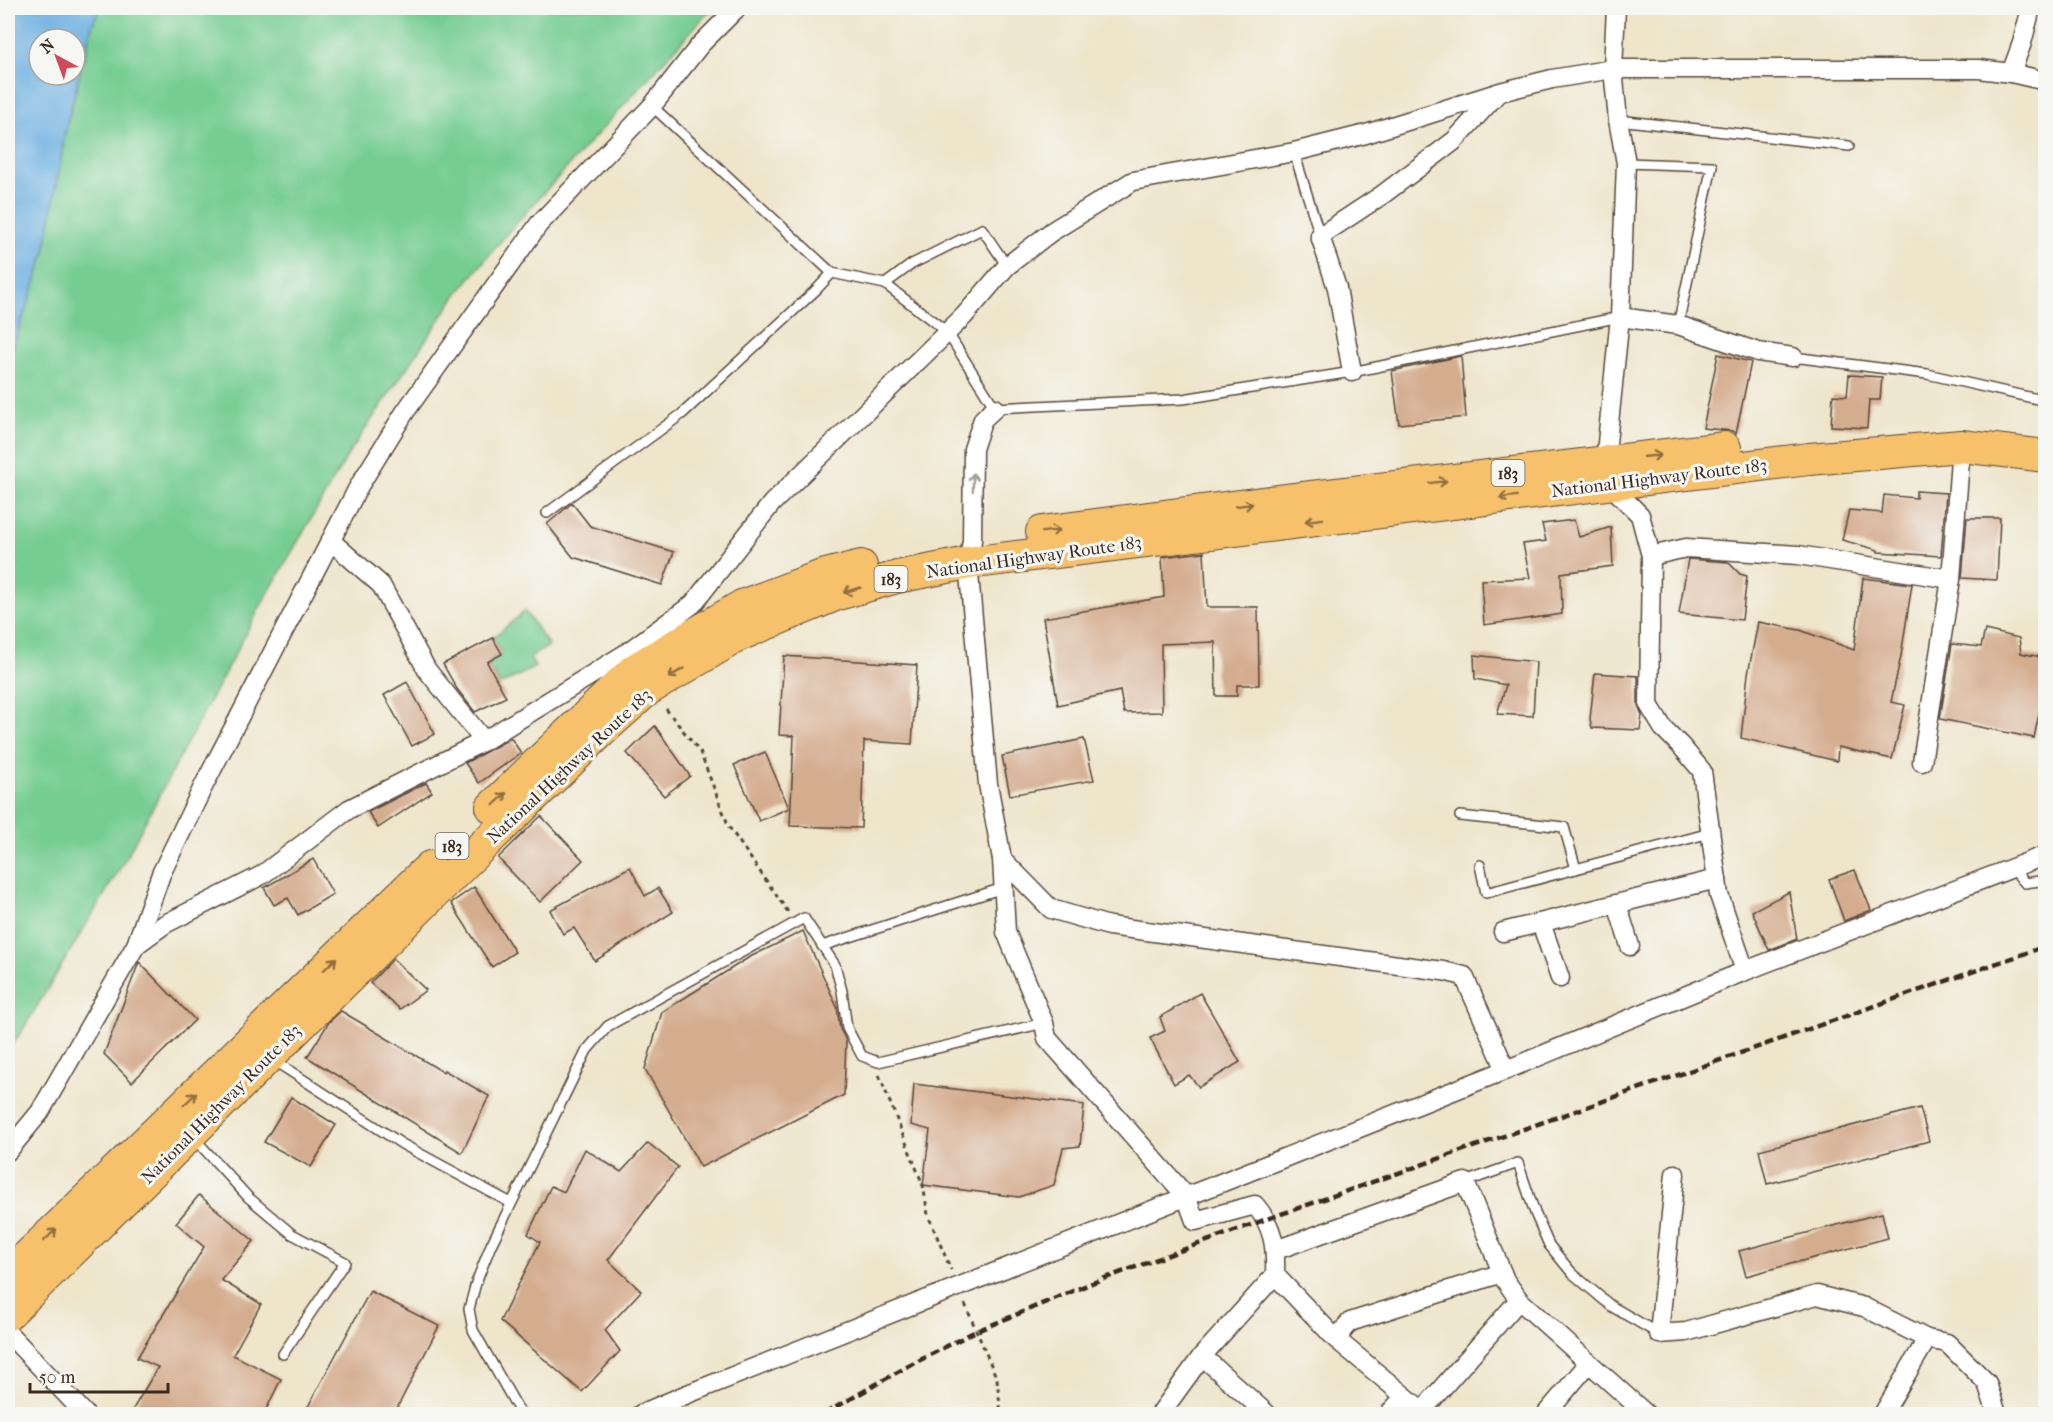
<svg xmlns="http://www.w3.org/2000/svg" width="2053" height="1422" font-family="'IM FELL French Canon',serif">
	<rect width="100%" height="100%" fill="#f6f6f2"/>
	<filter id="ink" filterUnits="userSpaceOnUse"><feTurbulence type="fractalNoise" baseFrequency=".0167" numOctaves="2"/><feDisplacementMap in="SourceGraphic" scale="12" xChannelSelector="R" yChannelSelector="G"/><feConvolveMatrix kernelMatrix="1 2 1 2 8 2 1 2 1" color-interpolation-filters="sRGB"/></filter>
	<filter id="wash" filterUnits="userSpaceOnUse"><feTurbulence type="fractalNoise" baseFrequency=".008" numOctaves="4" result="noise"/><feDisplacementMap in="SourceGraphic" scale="24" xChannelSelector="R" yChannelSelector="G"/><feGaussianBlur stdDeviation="1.35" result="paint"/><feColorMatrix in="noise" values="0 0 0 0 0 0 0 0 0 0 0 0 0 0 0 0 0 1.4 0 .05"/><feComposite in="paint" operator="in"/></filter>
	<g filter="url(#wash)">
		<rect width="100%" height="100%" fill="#eee5cb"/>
		<!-- green -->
		<g fill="#76cd92" stroke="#587c58" stroke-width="1.5">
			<path d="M100 8H715L705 16 509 231 457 294 349 453 260 607 121 867 22 1031 8 1050V362L45 253 66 128 92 25Z"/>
			<path d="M525 611 549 646 530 657 535 667 500 685 487 662 502 654 493 638Z"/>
		</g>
		<!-- water -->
		<path fill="#6db0e2" stroke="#546d80" stroke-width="1.5" fill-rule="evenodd" d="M12 8H100L92 25 66 128 45 253 8 362V21ZM39 39H75V75H39Z"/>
		<g id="blocks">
			<!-- building -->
			<g fill="#d4ac8e">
				<path d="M1718 354 1751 362 1736 434 1732 431 1703 428Z"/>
				<path d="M1461 356 1466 417 1399 424 1392 371Z"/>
				<path d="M1849 375 1882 377 1880 400H1869L1867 428 1831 426 1833 395 1847 396Z"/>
				<path d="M1916 491 1946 493 1941 556 1878 552V550L1842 540 1849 510 1882 513 1884 495 1916 498Z"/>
				<path d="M572 503 590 526 674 552 662 585 573 557 547 524Z"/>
				<path d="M1967 518H2000L1997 580 1962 578Z"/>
				<path d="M1574 520 1579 537 1611 527 1613 566 1561 573 1562 614 1484 625 1481 580 1530 578 1523 544 1546 541 1542 524Z"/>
				<path d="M1204 552 1207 607H1258L1259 685H1237V696H1216L1215 642 1161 644 1162 712 1124 713 1120 691 1058 705 1043 618 1164 597 1162 557Z"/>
				<path d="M1688 559 1728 562 1740 574 1747 576 1742 620 1679 614Z"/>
				<path d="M1863 578 1912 584 1901 656 1891 702 1905 705 1892 759 1838 747 1837 761 1741 738 1748 674 1758 622 1800 630 1854 650Z"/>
				<path d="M1985 630 2019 638 2021 653 2046 658V679L2034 738 1940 719 1952 644 1981 647Z"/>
				<path d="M493 638 502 654 487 662 506 697 475 712 457 689 443 664Z"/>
				<path d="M1474 655 1536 662 1533 716 1497 714 1506 685 1475 679Z"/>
				<path d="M784 656 917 665 912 744 864 741 861 828 790 826 794 736 779 735Z"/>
				<path d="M1595 673 1638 676V705L1642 715 1640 730 1592 728 1590 719Z"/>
				<path d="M407 682 435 734 412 746 384 695Z"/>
				<path d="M655 726 690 776 664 796 627 753Z"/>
				<path d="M511 738 521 753 479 783 465 763Z"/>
				<path d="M1084 739 1094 780 1010 795 1002 756Z"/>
				<path d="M765 752 789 808 759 821 734 765Z"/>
				<path d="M426 783 432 792 378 828 368 812Z"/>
				<path d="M541 816 583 860 540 902 498 858Z"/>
				<path d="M313 859 333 894 298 915 288 898 274 905 264 888Z"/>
				<path d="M630 867 645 896 658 888 673 912 595 961 574 928 563 934 550 910Z"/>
				<path d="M1855 870 1871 910 1844 921 1829 879Z"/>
				<path d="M474 887 515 952 492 967 451 903Z"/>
				<path d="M1789 892 1797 939 1769 950 1752 911Z"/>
				<path d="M803 931 837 1007 840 1029 846 1041 844 1095 701 1167 645 1069 662 1012 748 958Z"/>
				<path d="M393 959 426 990 400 1009 370 983Z"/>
				<path d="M139 962 195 1020 132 1082 104 1054Z"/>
				<path d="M1200 993 1240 1062 1199 1087 1189 1075 1174 1084 1150 1038 1165 1031 1160 1017Z"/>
				<path d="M341 1011 443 1072 444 1070 489 1096 462 1153 307 1057 329 1022Z"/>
				<path d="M914 1084 1084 1105 1080 1146 1063 1148 1054 1185 1019 1197 923 1185 930 1130 911 1125Z"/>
				<path d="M291 1097 336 1125 311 1167 264 1142Z"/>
				<path d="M1920 1108 1929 1141 1767 1184 1759 1150Z"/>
				<path d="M648 1143 678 1167 608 1260 641 1291 605 1330 620 1351 582 1392 500 1321 540 1242 528 1234 551 1186 564 1192 585 1149 621 1172Z"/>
				<path d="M199 1195 254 1241 221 1280 261 1304 233 1355 281 1379 264 1414H130L158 1367 137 1358 204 1247 176 1223Z"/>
				<path d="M1882 1213 1888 1238 1746 1276 1739 1251Z"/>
				<path d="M370 1291 439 1326 394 1414H304Z"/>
			</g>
		</g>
	</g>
	<g filter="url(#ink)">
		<use href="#blocks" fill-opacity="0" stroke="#564638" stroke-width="1.5"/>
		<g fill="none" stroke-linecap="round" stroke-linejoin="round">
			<defs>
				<g id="service">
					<path d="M652 106 832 273 885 284 947 332 995 408 1183 399 1352 372 1620 317"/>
					<path d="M1618 120 1849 146"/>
					<path d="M1294 152 1320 236"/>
					<path d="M1626 163 1712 166 1678 325"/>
					<path d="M885 284 912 264 982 229 1007 266"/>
					<path d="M1793 357 1927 374 2046 401"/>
					<path d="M547 513 682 414 817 289 832 273"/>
					<path d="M1460 816 1564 827 1576 869"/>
					<path d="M1480 865 1486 893 1710 833"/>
					<path d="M2012 868 2025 883 2046 880"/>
					<path d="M822 946 1003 888"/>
					<path d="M273 1060 402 1144 511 1203"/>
					<path d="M194 1138 248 1197 292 1234 345 1262 283 1354"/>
					<path d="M1465 1182 1518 1163 1535 1213 1549 1245 1572 1273 1611 1306 1659 1334"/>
					<path d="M521 1414 473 1330 469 1309 476 1283 491 1245 587 1050 608 1026 804 918 835 965 842 991 847 1028 862 1056 878 1062 1044 1023"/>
				</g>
				<g id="minor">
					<path d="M1616 8 1613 69 1618 120 1626 163 1620 317 1605 462 1609 484 1640 515 1651 556 1649 705 1663 728 1681 746 1702 771 1719 895 1745 971"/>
					<path d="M2011 73 2022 43 2031 8"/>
					<path d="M1620 317 1678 325 1758 352 1793 357"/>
					<path d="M1352 372 1337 288 1320 236 1382 195 1454 141 1498 93"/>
					<path d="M995 408 983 419 973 449 972 541 968 563 988 784 1002 859 1006 932 1044 1023 1047 1038 1186 1196 1195 1221 1255 1205C1274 1227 1276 1247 1275 1275L1336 1339 1426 1414"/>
					<path d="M331 541 381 585 427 670 484 741"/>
					<path d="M1651 556 1686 548 1798 555 1951 579 1922 762"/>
					<path d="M1951 579 1961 446"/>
					<path d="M1002 859 1051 909 1109 926 1443 971 1464 976 1506 1070"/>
					<path d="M1617 904 1630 946"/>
					<path d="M1541 923 1560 978"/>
					<path d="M1503 932 1717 879"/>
					<path d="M136 945 165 924 262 875 349 809 484 741 625 654 693 604 772 503 964 316 1007 266 1051 232 1133 181 1294 152 1366 134 1500 92 1552 79 1613 69H1979L2011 73 2046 81"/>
					<path d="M8 1151 40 1112 136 945 161 874 204 785 359 486 405 412 539 224 652 106 700 45 737 8"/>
					<path d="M1675 1174 1659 1334 1686 1332 1817 1295 1864 1307 1927 1339 1947 1343 1987 1383 1997 1414"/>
					<path d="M1276 1250 1465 1182 1505 1280 1519 1300 1646 1414"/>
					<path d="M8 1333 85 1414"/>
					<path d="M1336 1339 1350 1322 1502 1273"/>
					<path d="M1202 1356 1267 1414"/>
					<path d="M1422 1411 1519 1300"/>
					<path d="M641 1414 685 1395 1506 1070 1745 971 2046 855"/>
					<path d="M1160 1414 1202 1356 1275 1275"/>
					<path d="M1389 1414 1404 1397"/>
					<path d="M1546 1414 1589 1363"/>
					<path d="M1883 1414 1927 1339"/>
				</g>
				<g id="trunk">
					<path d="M1042 532 1293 499 1725 448"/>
					<path d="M492 807 634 670 742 606 822 576 861 566"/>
					<path d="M8 1275 430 867"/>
					<path d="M8 1314 473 855 609 724 647 690 739 635 835 595 897 577 968 563 1809 459 1961 446 2046 456"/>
				</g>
			</defs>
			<!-- service casing -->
			<use href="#service" stroke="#564638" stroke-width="12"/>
			<!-- minor casing -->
			<use href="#minor" stroke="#564638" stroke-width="21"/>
			<!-- trunk casing -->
			<use href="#trunk" stroke="#564638" stroke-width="34"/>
			<!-- path -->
			<g stroke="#564638" stroke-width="3" stroke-dasharray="4.5 4.5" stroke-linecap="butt">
				<path d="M666 709 700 752 729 827 788 912"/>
				<path d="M879 1075 923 1185 928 1215 951 1270"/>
				<path d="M965 1304 997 1379 1001 1414"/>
			</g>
			<!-- service -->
			<use href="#service" stroke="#fff" stroke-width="9"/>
			<!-- minor -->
			<use href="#minor" stroke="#fff" stroke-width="18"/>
			<!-- trunk -->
			<use href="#trunk" stroke="#f6c16b" stroke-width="32"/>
			<!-- rail -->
			<path stroke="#3b2a1e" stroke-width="4.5" stroke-dasharray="9 4.5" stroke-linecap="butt" d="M824 1414 903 1369 972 1333 1092 1283 1267 1219 2046 946"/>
		</g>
		<!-- one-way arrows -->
		<defs><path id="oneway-shaft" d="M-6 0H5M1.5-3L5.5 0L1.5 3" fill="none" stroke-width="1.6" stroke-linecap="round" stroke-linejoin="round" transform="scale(1.5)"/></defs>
		<g stroke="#8f6e41">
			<use href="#oneway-shaft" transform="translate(1652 456) rotate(-6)"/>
			<use href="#oneway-shaft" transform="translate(1438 482) rotate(-7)"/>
			<use href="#oneway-shaft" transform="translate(1508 497) rotate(173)"/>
			<use href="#oneway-shaft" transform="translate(1244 505) rotate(-7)"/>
			<use href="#oneway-shaft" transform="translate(1314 520) rotate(173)"/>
			<use href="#oneway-shaft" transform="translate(1051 531) rotate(-7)"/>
			<use href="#oneway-shaft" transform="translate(852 590) rotate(164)"/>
			<use href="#oneway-shaft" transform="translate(676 673) rotate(149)"/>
			<use href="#oneway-shaft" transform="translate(500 799) rotate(-44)"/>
			<use href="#oneway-shaft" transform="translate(330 964) rotate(-44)"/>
			<use href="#oneway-shaft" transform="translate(190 1099) rotate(-44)"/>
			<use href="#oneway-shaft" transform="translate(50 1235) rotate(-44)"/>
		</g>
		<use stroke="#a79f9a" href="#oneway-shaft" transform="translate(973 482) rotate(-89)"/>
	</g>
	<g text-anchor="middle" stroke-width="6" stroke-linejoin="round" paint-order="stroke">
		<!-- shield labels -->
		<g fill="#f6f6f2" stroke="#73675e" stroke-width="1.5">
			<rect x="1491.5" y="460" width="33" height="26" rx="4.5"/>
			<rect x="874.5" y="566" width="33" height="26" rx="4.5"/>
			<rect x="435.5" y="833" width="33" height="26" rx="4.5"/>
		</g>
		<g font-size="16" font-weight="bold" fill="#3b2a1e">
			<text x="1508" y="479">183</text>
			<text x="891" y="585">183</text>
			<text x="452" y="852">183</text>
		</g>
		<!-- street labels -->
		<g font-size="18" fill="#3b2a1e" stroke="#f6f6f2">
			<text transform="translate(1659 478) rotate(-7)" y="6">National Highway Route 183</text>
			<text transform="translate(1034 557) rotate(-8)" y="6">National Highway Route 183</text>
			<text transform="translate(569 766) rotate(-43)" y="6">National Highway Route 183</text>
			<text transform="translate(221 1104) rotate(-45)" y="6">National Highway Route 183</text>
		</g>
	</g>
	<!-- margin -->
	<rect width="2053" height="1422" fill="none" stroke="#f6f6f2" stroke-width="30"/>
	<!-- north arrow -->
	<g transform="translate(57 57) rotate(319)"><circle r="28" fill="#f6f6f2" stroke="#aba49d" stroke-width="1.5"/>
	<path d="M0-4.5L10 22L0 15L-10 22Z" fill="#d1495b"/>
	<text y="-9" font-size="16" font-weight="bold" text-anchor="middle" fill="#3b2a1e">N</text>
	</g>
	<!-- scale -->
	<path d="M30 1383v9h138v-9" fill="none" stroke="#3b2a1e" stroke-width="3"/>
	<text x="39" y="1383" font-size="18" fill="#3b2a1e" stroke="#f6f6f2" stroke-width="4.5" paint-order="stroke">50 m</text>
</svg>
